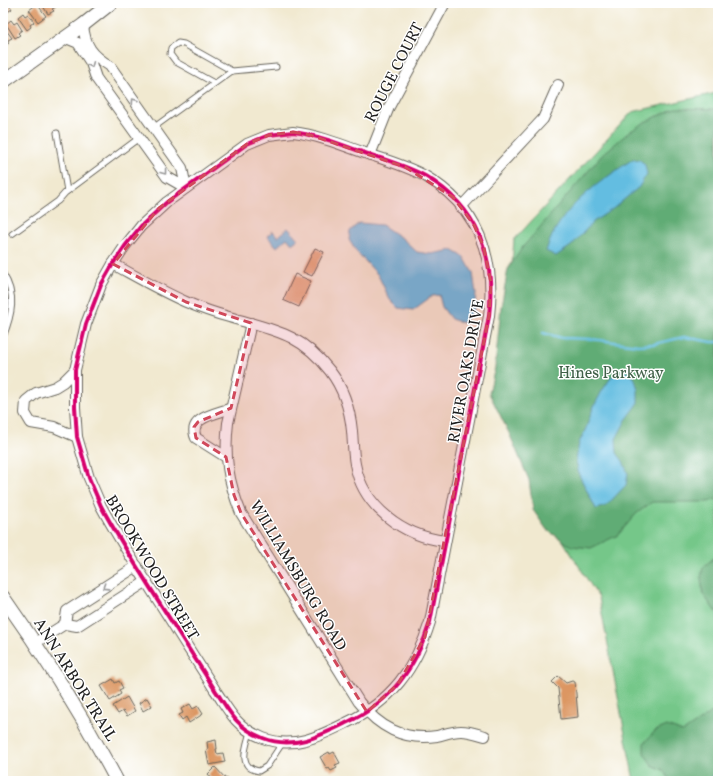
<svg xmlns="http://www.w3.org/2000/svg" width="721" height="784" font-family="Vollkorn,serif">
	<rect width="100%" height="100%" fill="#fff"/>
	<filter id="ink" filterUnits="userSpaceOnUse"><feTurbulence type="fractalNoise" baseFrequency=".025" numOctaves="2"/><feDisplacementMap in="SourceGraphic" scale="8" xChannelSelector="R" yChannelSelector="G"/><feConvolveMatrix kernelMatrix="1 2 1 2 8 2 1 2 1" color-interpolation-filters="sRGB"/></filter>
	<filter id="wash" filterUnits="userSpaceOnUse"><feTurbulence type="fractalNoise" baseFrequency=".012" numOctaves="4" result="noise"/><feDisplacementMap in="SourceGraphic" scale="16" xChannelSelector="R" yChannelSelector="G"/><feGaussianBlur stdDeviation="0.9" result="paint"/><feColorMatrix in="noise" values="0 0 0 0 0 0 0 0 0 0 0 0 0 0 0 0 0 1.4 0 .05"/><feComposite in="paint" operator="in"/></filter>
	<g filter="url(#wash)">
		<rect width="100%" height="100%" fill="#f1e9d0"/>
		<!-- green -->
		<path fill="#75c789" stroke="#487252" d="M716 93 718 94V781H634L599 598 563 541 502 389 514 240 632 112Z"/>
		<!-- forest -->
		<g fill="#60ac75" stroke="#3e6448">
			<path d="M675 108 718 109V499L708 502H652L636 514 618 535 591 548 571 546 547 530 533 510 529 480 509 433 489 393 495 367 501 307 508 269 522 248 602 155 629 132 645 122Z"/>
			<path d="M718 556V611H715L703 594 701 578 703 567 715 557Z"/>
			<path d="M718 708V768L708 781H671L663 770 652 765 644 753V743L655 731 667 726 683 732Z"/>
		</g>
		<!-- water -->
		<g fill="#64bde1" stroke="#406c7e">
			<path d="M633 159 640 160 645 165 647 174 639 187 614 208 593 222 571 246 556 256 546 251C559 208 598 183 633 159Z"/>
			<path d="M359 223 382 225 403 239 417 252 431 254 452 250 464 257 473 273 476 294 474 310 463 323 451 319 442 307 439 295 432 296 413 310 398 308 390 300 378 275 356 251 349 240 350 231Z"/>
			<path d="M288 228 298 239 292 244 287 238 277 247 267 236 273 231 278 237Z"/>
			<path d="M625 371 634 377 638 389V404L626 420 616 439 617 453 623 461 628 474 626 485 606 506 596 509 579 475 576 460 579 443 586 428 593 408 602 391 612 376Z"/>
			<path d="M718 768V781H708Z"/>
		</g>
		<g fill="none" stroke-linecap="round" stroke-linejoin="round">
			<!-- stream -->
			<path stroke="#64bde1" stroke-width="2.5" d="M543 333 562 338 591 339 638 345 654 344 684 337 712 342H718"/>
		</g>
		<g id="blocks">
			<!-- building -->
			<g fill="#dc9662">
				<path d="M3 3H8L12 9 6 13 3 9Z"/>
				<path d="M41 3H53L56 7 52 9 54 11 48 14Z"/>
				<path d="M37 4 46 16 38 22 29 10Z"/>
				<path d="M23 13 25 16 28 14 34 22 30 25 31 27 27 30 18 17Z"/>
				<path d="M11 20 14 24 17 22 22 30 18 33 20 35 15 38 6 24Z"/>
				<path d="M6 30 12 38 8 40 9 43 5 46 3 43V32Z"/>
				<path d="M315 248 324 252 312 276 303 272Z"/>
				<path d="M295 274 311 281 299 307 283 300Z"/>
				<path d="M558 676 566 683 572 681 575 682 578 717 561 719 558 688 552 682Z"/>
				<path d="M113 679 115 683 119 681 123 688 119 690 121 694 110 701 101 686Z"/>
				<path d="M127 697 135 711 127 716 123 711 118 714 113 706Z"/>
				<path d="M147 698 152 706 143 711 139 703Z"/>
				<path d="M190 704 193 709 198 706 203 714 189 723 186 717 182 720 179 715 183 713 181 709Z"/>
				<path d="M216 740 217 749H216L217 754 223 753 225 762 209 765 206 750H208L207 742Z"/>
				<path d="M329 752 330 754 334 752 340 763 335 765 337 768 331 771 329 768 327 769 320 757Z"/>
				<path d="M215 767 226 779 228 778 231 781H211L213 780 208 774Z"/>
			</g>
		</g>
	</g>
	<g filter="url(#ink)">
		<use href="#blocks" fill-opacity="0" stroke="#67645b" stroke-width="1"/>
		<g fill="none" stroke-linecap="round" stroke-linejoin="round">
			<defs>
				<g id="service">
					<path d="M214 83 176 62 170 54 171 48 178 43 184 44 232 71"/>
					<path d="M153 128 232 71 276 67"/>
					<path d="M57 133 67 191"/>
					<path d="M12 234 58 201 65 193 139 138"/>
					<path d="M3 274C17 295 12 315 3 337"/>
					<path d="M250 732C246 747 237 768 259 771L267 766 283 742"/>
				</g>
				<g id="minor">
					<path d="M66 38 78 43 91 63 96 78 167 177 186 188 182 168 110 66C92 55 85 46 83 25"/>
					<path d="M293 132C317 135 340 144 362 152 383 159 405 165 425 176 478 207 496 257 489 316L430 622C416 668 391 702 346 723 320 736 293 750 263 738 253 734 243 728 236 720 228 711 222 700 215 690 202 669 188 648 175 627 150 587 123 547 101 506L89 478 77 437 75 407V370L86 324 101 285 113 264 125 246 141 226 167 202 247 144 269 135Z"/>
					<path d="M370 155 389 107 445 3"/>
					<path d="M461 207 543 119 558 85"/>
					<path d="M113 264C137 277 161 291 186 302 200 308 214 313 229 317 272 330 300 332 330 371 343 388 350 410 352 431 353 442 353 453 355 464 363 507 403 536 445 541"/>
					<path d="M251 323 228 423C224 456 228 481 241 513L359 702C379 727 403 741 437 736 445 734 453 731 461 731 469 731 478 734 485 736"/>
					<path d="M75 370 63 382 55 387 36 393 26 401 25 413 31 423 54 427 77 437"/>
					<path d="M226 457 196 438C187 417 217 414 231 408"/>
					<path d="M65 624 67 611 137 566"/>
					<path d="M35 643 65 624 77 626 147 581"/>
				</g>
				<g id="tertiary">
					<path d="M3 82 83 25 111 3"/>
					<path d="M3 597C45 656 83 717 117 781"/>
				</g>
			</defs>
			<!-- service casing -->
			<use href="#service" stroke="#67645b" stroke-width="7"/>
			<!-- minor casing -->
			<use href="#minor" stroke="#67645b" stroke-width="12"/>
			<!-- tertiary casing -->
			<use href="#tertiary" stroke="#67645b" stroke-width="15"/>
			<!-- service -->
			<use href="#service" stroke="#fff" stroke-width="5"/>
			<!-- minor -->
			<use href="#minor" stroke="#fff" stroke-width="10"/>
			<!-- tertiary -->
			<use href="#tertiary" stroke="#fff" stroke-width="13"/>
			<defs>
				<path id="cycleway" d="M293 132C317 135 340 144 362 152 383 159 405 165 425 176 478 207 496 257 489 316L430 622C416 668 391 702 346 723 320 736 293 750 263 738 253 734 243 728 236 720 228 711 222 700 215 690 202 669 188 648 175 627 150 587 123 547 101 506L89 478 77 437 75 407V370L86 324 101 285 113 264 125 246 141 226 167 202 247 144 269 135Z"/>
			</defs>
			<!-- cycleway casing -->
			<use href="#cycleway" stroke="#fff" stroke-width="6"/>
			<!-- cycleway -->
			<use href="#cycleway" stroke="#d6006c" stroke-width="4"/>
		</g>
		<!-- one-way arrows -->
		<defs><path id="oneway-chevron" d="M-2-3.5L2.5 0L-2 3.5" fill="none" stroke-width="1.6" stroke-linecap="round" stroke-linejoin="round"/></defs>
		<g stroke="#999">
			<use href="#oneway-chevron" transform="translate(91 65) rotate(67)"/>
			<use href="#oneway-chevron" transform="translate(134 101) rotate(-125)"/>
			<use href="#oneway-chevron" transform="translate(164 172) rotate(53)"/>
			<use href="#oneway-chevron" transform="translate(105 587) rotate(147)"/>
		</g>
	</g>
	<!-- marked area -->
	<path fill="#d1495b" fill-opacity="0.2" stroke="#d1495b" stroke-width="3" stroke-dasharray="8 5" stroke-linejoin="round" d="M293 132 310 135 405 167 453 197 474 225 484 248 491 283 489 316 425 637 398 684 367 712 241 513 234 495 226 457 196 438 194 427 198 422 231 408 251 323 186 302 113 264 159 208 247 144 269 135Z"/>
	<g text-anchor="middle" stroke-width="3" stroke-linejoin="round" paint-order="stroke">
		<!-- street labels -->
		<g font-size="16" fill="#1c1c1c" stroke="#fff">
			<text transform="translate(393 72) rotate(-63)" y="6">ROUGE COURT</text>
			<text transform="translate(465 371) rotate(-80)" y="6">RIVER OAKS DRIVE</text>
			<text transform="translate(153 567) rotate(59)" y="6">BROOKWOOD STREET</text>
			<text transform="translate(299 575) rotate(59)" y="6">WILLIAMSBURG ROAD</text>
			<text transform="translate(76 679) rotate(58)" y="6">ANN ARBOR TRAIL</text>
		</g>
		<!-- park labels -->
		<g font-size="16" fill="#406048" stroke="#fff">
			<text x="611" y="378">Hines Parkway</text>
		</g>
	</g>
	<!-- margin -->
	<rect width="721" height="784" fill="none" stroke="#fff" stroke-width="16"/>
</svg>
